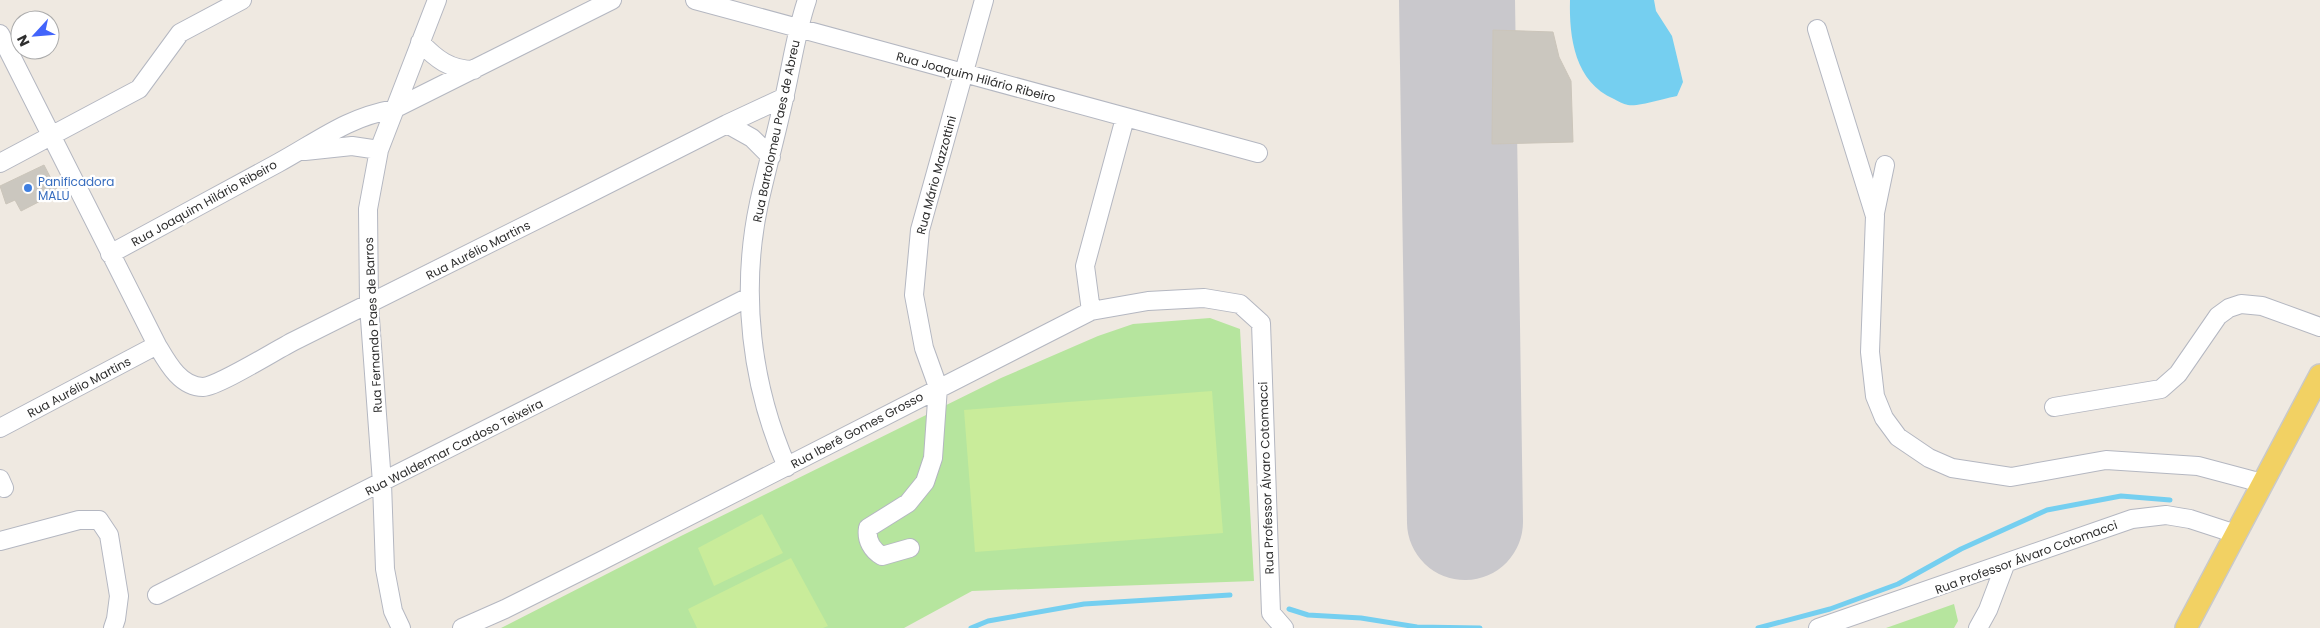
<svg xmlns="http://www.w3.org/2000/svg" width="2320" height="628" font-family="Poppins,sans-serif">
	<rect width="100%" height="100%" fill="#efe9e1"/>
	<!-- green -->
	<path fill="#b6e59e" d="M1210 318 1240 329 1254 581 972 591 904 628H501L681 536 1001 378 1098 336 1133 324Z
		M1954 604 1958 621 1954 628H1886Z"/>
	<!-- pitch -->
	<path fill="#c9ec9a" d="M1212 391 1223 533 975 552 964 410Z
		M762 514 783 553 714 586 698 548Z
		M791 558 828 626 823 628H697L688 609Z"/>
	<!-- water -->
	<path fill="#75cff0" d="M1570 0H1654L1656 11 1672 36 1683 82 1677 96C1665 98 1639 107 1628 105 1623 104 1618 101 1614 99 1575 82 1569 38 1570 0Z"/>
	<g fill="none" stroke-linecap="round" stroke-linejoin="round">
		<!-- stream -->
		<path stroke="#75cff0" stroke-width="5" d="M1289 609 1308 615 1361 618 1417 627 1480 628
			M971 628 988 621 1084 604 1230 595
			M1758 628 1830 609 1898 584 1961 549 2047 510 2121 496 2170 500"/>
		<!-- runway -->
		<path stroke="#c9c8cc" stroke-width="116" d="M1457 0 1465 522"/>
	</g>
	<!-- building -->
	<path fill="#cbc7bf" stroke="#cbc5ba" d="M1493 30 1553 32 1559 57 1571 81 1573 142 1492 144Z
		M44 165 58 192 21 211 15 200 6 204 0 186Z"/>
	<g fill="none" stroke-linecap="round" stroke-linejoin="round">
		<!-- minor casing -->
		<g stroke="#b4b7c1" stroke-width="20">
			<path id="minor" d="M695 0 1258 153
				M1817 29 1875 216 1870 352 1875 396 1884 418 1898 437 1929 458 1952 468 2011 477 2106 460 2198 466 2262 483
				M0 34 157 345C167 362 180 387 203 387 219 386 276 350 294 341 439 269 583 197 727 124L785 97
				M420 42C436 59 450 70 474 70
				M727 124 752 138 771 157
				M305 151 352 146 379 150
				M0 163 139 89 180 33 242 0
				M1875 213 1885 165
				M110 254C166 224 222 193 278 163 320 140 346 118 394 109L612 0
				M1091 311 1085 266 1125 118
				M2054 407 2161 389 2178 374 2218 316 2229 308 2241 304 2262 306 2320 327
				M0 428 157 345
				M787 467C751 385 740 292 759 203 766 171 775 139 782 107 791 71 795 35 807 0
				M0 479 4 488
				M0 541 79 520H99L109 535 119 596 116 619 113 628
				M910 548 882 556C872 550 866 540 868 528L908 503 925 482 933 458 938 387 924 348 914 295 920 230 984 0
				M157 595 749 297
				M401 628 393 611 385 569 382 483 369 305 368 209 379 150 437 0
				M462 628 505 609 601 561 1091 311 1148 301 1204 298 1240 304 1261 323 1271 613 1284 628
				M1818 628 2132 519 2166 515 2190 519 2236 534
				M1978 628 1988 610 2005 565"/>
		</g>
		<!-- major casing -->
		<g stroke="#c9c9c9" stroke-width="24">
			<path id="major" d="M2186 628 2320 375"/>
		</g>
		<!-- minor -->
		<use href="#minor" stroke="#fff" stroke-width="18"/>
		<!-- major -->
		<use href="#major" stroke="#f2d163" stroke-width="21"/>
	</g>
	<!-- markers -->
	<circle fill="#3f7fe0" stroke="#fff" stroke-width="2" cx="28" cy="188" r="5"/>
	<g text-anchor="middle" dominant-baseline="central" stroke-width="4.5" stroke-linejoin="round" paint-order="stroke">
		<!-- street labels -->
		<g font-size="12" fill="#2e2e2e" stroke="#fff">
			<text transform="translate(976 77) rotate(15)">Rua Joaquim Hilário Ribeiro</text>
			<text transform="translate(776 131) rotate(-78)">Rua Bartolomeu Paes de Abreu</text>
			<text transform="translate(936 175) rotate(-75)">Rua Mário Mazzottini</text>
			<text transform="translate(204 203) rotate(-29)">Rua Joaquim Hilário Ribeiro</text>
			<text transform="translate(478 250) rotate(-27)">Rua Aurélio Martins</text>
			<text transform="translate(373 325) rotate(-93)">Rua Fernando Paes de Barros</text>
			<text transform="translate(79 387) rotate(-28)">Rua Aurélio Martins</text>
			<text transform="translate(857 430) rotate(-28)">Rua Iberê Gomes Grosso</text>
			<text transform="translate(454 447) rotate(-27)">Rua Waldermar Cardoso Teixeira</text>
			<text transform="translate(1266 478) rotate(-92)">Rua Professor Álvaro Cotomacci</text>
			<text transform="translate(2026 557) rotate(-20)">Rua Professor Álvaro Cotomacci</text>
		</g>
		<!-- shop labels -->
		<g font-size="12" fill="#366cbe" stroke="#fff" text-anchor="start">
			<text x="38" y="181">Panificadora<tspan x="38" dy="14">MALU</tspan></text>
		</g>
	</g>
	<!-- north arrow -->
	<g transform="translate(35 35) rotate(244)"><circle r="24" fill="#ffffff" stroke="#ababab"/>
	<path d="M0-4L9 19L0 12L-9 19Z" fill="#4264fb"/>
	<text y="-8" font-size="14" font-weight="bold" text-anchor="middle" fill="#2e2e2e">N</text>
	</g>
</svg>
